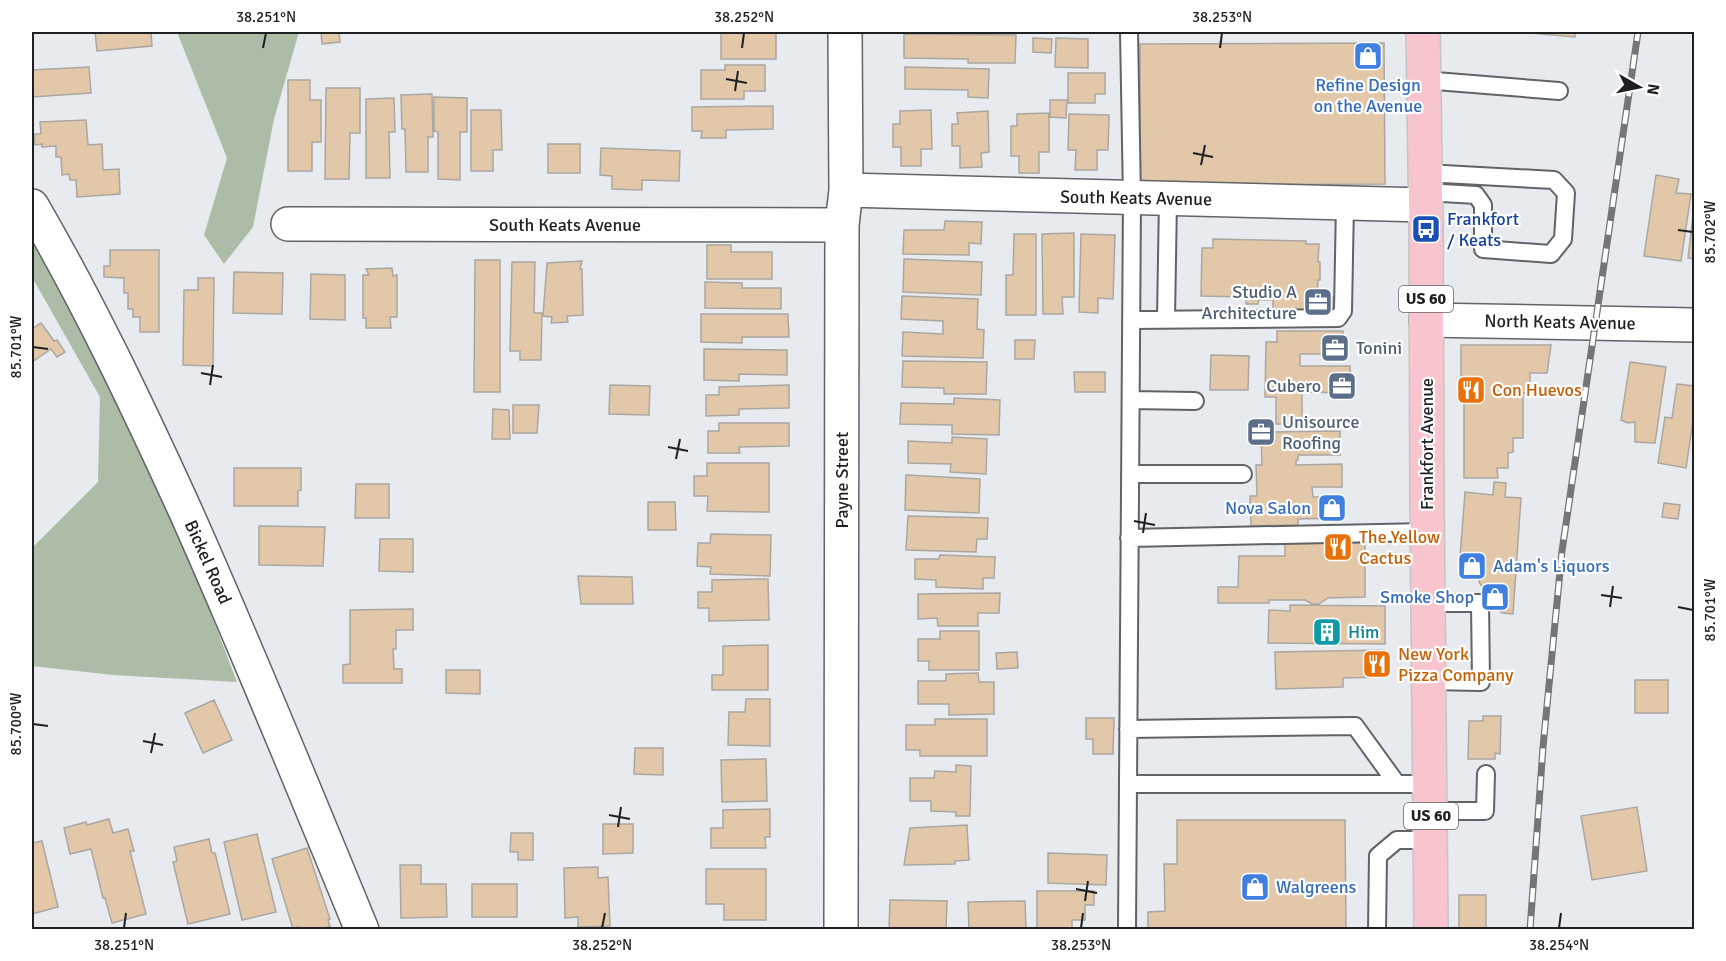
<svg xmlns="http://www.w3.org/2000/svg" width="1726" height="961" font-family="Signika,sans-serif">
	<rect width="100%" height="100%" fill="#e7eaee"/>
	<!-- green -->
	<path fill="#acbca6" d="M177 32H299L274 119 253 227 224 264 204 235 227 158Z
		M32 225 137 421 237 682 113 675 32 666V548L98 482 100 397 32 277Z"/>
	<!-- building -->
	<path fill="#e2c8a8" stroke="#aaa7a3" stroke-width="1.5" d="M95 32H151L152 46 97 51Z
		M321 32H339L340 42 322 44Z
		M721 32H776V59H721Z
		M1518 32H1575V37Z
		M904 34 1016 35 1015 63H968V59L904 58Z
		M1033 38 1052 39 1051 53 1033 52Z
		M1056 38 1088 39V68L1055 67Z
		M1384 43 1385 184 1140 185V44Z
		M725 65H765V91H744V99H701V70H725Z
		M89 67 91 93 32 97V70Z
		M905 67 989 69 988 98 968 97V90L905 89Z
		M1068 73H1105V94H1095V103H1068Z
		M288 80H310V100H321V142H312V171H288Z
		M326 88H360V133H350L349 179H325Z
		M432 94 433 137H428V172H406L405 129H402L401 95Z
		M434 97 467 98V132H460V180L438 179V132L434 131Z
		M394 98 395 132H389L390 178H366V99Z
		M1050 100H1067L1066 118 1050 117Z
		M773 106V129L726 130V138H701L702 131H692V107Z
		M471 110H501L502 150H493V171H471Z
		M931 110 932 149H921V166H901V147H893V124H900V111Z
		M988 111 989 152 981 153 982 167 960 168V146H952V124H958L957 113Z
		M1049 113V152H1039V173H1019V156H1011V126H1017V114Z
		M1069 114 1109 115 1108 150H1097V170H1075L1076 150H1068Z
		M86 120 88 145 102 144 103 170 119 169 120 194 77 197 76 180H70L69 174 62 175 61 157H56V146L42 147V144L35 145 34 134H41L40 122Z
		M548 144H580V173H548Z
		M601 148 680 151 679 181 642 180V190L612 189V176L600 175Z
		M1656 175 1679 179 1676 193 1691 194 1681 261 1644 256Z
		M1694 207V259L1688 258Z
		M945 221 982 222 981 244 969 243V255L903 254 904 230H944Z
		M1074 233V297H1062L1063 314H1043L1042 234Z
		M1014 234H1036V315H1006V275H1013Z
		M1081 234 1115 235 1113 299 1098 298V313L1079 312Z
		M1213 239 1306 241V244H1319L1318 262H1320V280H1318L1317 297H1333V313L1291 312V310H1273V300H1258V304H1246V297L1201 296 1202 248H1213Z
		M707 245H731V252H772V279H707Z
		M110 250H159V332H140V317H133V309H128V293H124V278L104 277V266H110Z
		M904 259 982 262 981 295 903 292Z
		M475 260H500V392H474Z
		M582 261 580 269H582L583 315 567 316 568 322 551 323 552 317 543 316 547 263Z
		M512 262H535L534 313H542L541 360H520V351H510Z
		M392 268 393 276 397 275V317H390L391 328H366V318H363V275H369L366 269Z
		M234 272 283 273 282 314 233 313Z
		M311 274 345 275V320L310 319Z
		M198 278H214L213 366 183 365 184 290H198Z
		M705 282 742 283V288H781V309L705 308Z
		M902 296 978 299 977 329 984 330 983 358 902 356 903 332 943 334V321L901 319Z
		M701 314H788L789 337H742V343L701 342Z
		M41 323 54 341 57 340 65 352 57 357 51 349 32 362V329Z
		M1277 331H1343L1342 354H1300V366H1350V393L1302 392V424H1276V397H1265L1266 342H1277Z
		M1015 340H1035L1034 359H1015Z
		M1461 345H1551L1547 373H1530V393H1523V438H1513V452L1508 453V468H1497L1498 478H1464V394H1461Z
		M704 349 787 350V375L739 374V381L704 380Z
		M1211 355 1249 356 1248 390H1210Z
		M903 361 987 362 986 394H944V388L902 387Z
		M1630 362 1666 367 1655 443 1635 442V422L1628 423 1621 420Z
		M1074 372H1105V392H1075Z
		M1677 384 1694 386V414L1686 468 1658 463 1665 417 1672 418Z
		M610 385 650 386 649 415 609 414Z
		M789 385V408L739 409V415L706 416V395H719V387Z
		M954 398 1000 400 999 435 952 434V425L900 424 901 403 954 404Z
		M513 405H539L537 433H513Z
		M493 409 509 410 510 439H492Z
		M719 423H789V446L739 447 740 453H708V431H719Z
		M1340 431V455H1298V460H1296V465L1342 464V487H1312L1313 497H1340L1341 518 1298 519V525L1251 526 1250 496H1257L1256 465H1262L1261 432Z
		M952 437 987 439 986 474 950 472 951 464 908 463V441L952 443Z
		M707 463H769V512L707 511 708 496H694V476H707Z
		M234 468H301V490L298 491V506H234Z
		M906 475 980 479 979 513 905 510Z
		M1494 482 1506 483 1505 497 1521 498 1513 614 1502 613 1479 582 1481 572 1459 570 1465 492 1493 495Z
		M356 484H389V518H355Z
		M648 502H675L676 530H648Z
		M1664 503 1680 505 1678 519 1662 517Z
		M908 516 988 518 987 539H977L976 552 906 550Z
		M259 526 325 527 323 566 259 565Z
		M711 534 771 535 770 576 710 574 711 567 697 566 698 543H710Z
		M380 539H413V572L379 571Z
		M1285 540 1348 541V543H1365V597L1328 598 1319 604H1312L1305 600H1269V603H1218V587H1238L1239 556H1285Z
		M940 555 995 557 994 578H983V589L936 587V580L915 579V559H939Z
		M578 576 632 577 633 604H581Z
		M768 579 769 620 709 621V608H698V592H712V580Z
		M1000 593 999 613H978V626H938L937 618 918 619V594Z
		M1290 605 1385 606V644L1268 643 1269 610 1290 611Z
		M413 609V630H396V649H393L394 669H402V683H343V665L350 664V610Z
		M940 631H979V670H929V661H918V639H940Z
		M768 645V690H712V675H723V646Z
		M1384 650 1385 677 1343 678V687L1276 689 1275 652Z
		M1017 652 1018 668 997 669 996 653Z
		M446 670H480V694L446 693Z
		M978 673 979 682H994V714L949 715V704H918V681H946V674Z
		M1635 680H1668V713H1635Z
		M746 699H770V746L728 745 729 712H745Z
		M214 700 232 740 203 753 185 713Z
		M1483 716H1501L1500 754 1495 753V759H1468L1469 721H1483Z
		M1086 718H1114L1113 754H1093V739H1086Z
		M935 719H987V756H920V750H906V725H935Z
		M635 748H663V775L634 774Z
		M766 759 767 801 722 802 721 760Z
		M956 765 971 766 970 816H956V812L931 811V801H910V778H934L935 771 956 772Z
		M1637 807 1647 871 1592 880 1581 816Z
		M770 809V837H765L766 848H711V828H723V810Z
		M109 819 113 833 128 829 134 851H130L146 914 112 923 105 898H103L91 849 70 854 64 828 86 822 87 825Z
		M1177 820H1345L1346 930H1148V912L1165 911 1164 864H1177Z
		M603 824H633V853L603 854Z
		M967 825 969 860 955 861V864L904 865 910 828Z
		M511 833H533V860H518V852H510Z
		M257 834 276 912 242 920 224 842Z
		M209 839 212 853H215L230 914 188 924 173 862 177 861 174 847Z
		M42 841 58 907 32 914V843Z
		M307 848 330 919 328 920 330 926 318 930H299L298 927 293 929 272 859Z
		M1048 853 1107 855 1106 885 1048 883Z
		M400 865H421V884H446L447 917 401 918Z
		M598 867V878L608 877 610 926 578 927V917L565 918 564 868Z
		M706 869H766V920H724V904H706Z
		M472 884H517V917H472Z
		M1037 891H1094V905H1085V920H1072V929H1037Z
		M1459 895H1486V930H1459Z
		M890 900 947 901 946 930H889Z
		M1025 901 1026 930H969L968 902Z"/>
	<g fill="none" stroke-linecap="round" stroke-linejoin="round">
		<!-- service casing -->
		<g stroke="#616467" stroke-width="20">
			<path id="service" d="M1423 80 1559 91
				M1425 192 1476 195 1483 205V249L1551 254 1563 239 1566 193 1554 180 1425 173
				M1166 319 1168 199
				M1131 320 1338 318 1343 311 1345 203
				M1131 400 1195 401
				M1130 474H1243
				M1129 538 1427 532
				M1428 603H1480L1481 682 1428 681
				M1128 729 1355 726 1397 784
				M1128 784H1430
				M1431 811H1485L1486 774
				M1127 930 1132 198 1129 32
				M1377 930 1378 856 1397 840H1431"/>
		</g>
		<!-- minor casing -->
		<g stroke="#616467" stroke-width="36">
			<path id="minor" d="M846 190 1425 205
				M32 206C89 304 138 407 185 510 247 649 304 789 362 930
				M288 224 842 225
				M1426 320 1694 325
				M841 930 842 225 846 190 845 32"/>
		</g>
		<!-- primary casing -->
		<g stroke="#c5c5c5" stroke-width="36">
			<path id="primary" d="M1423 32 1426 229 1427 501 1431 930"/>
		</g>
		<!-- service -->
		<use href="#service" stroke="#fff" stroke-width="16"/>
		<!-- minor -->
		<use href="#minor" stroke="#fff" stroke-width="33"/>
		<!-- primary -->
		<use href="#primary" stroke="#f8c5cf" stroke-width="33"/>
		<!-- rail casing -->
		<g stroke="#747578" stroke-width="7">
			<path id="rail" d="M1530 930 1543 747 1562 551 1638 32"/>
		</g>
		<!-- rail -->
		<use href="#rail" stroke="#fff" stroke-width="4.5" stroke-dasharray="14" stroke-linecap="butt"/>
	</g>
	<!-- ticks -->
	<path fill="none" stroke="#1f2021" stroke-width="2" d="M263 48 266 33M742 48 744 33M1220 48 1222 33M726 79 747 83M735 91 738 71M1193 153 1213 157M1201 165 1205 145M1678 230 1693 232M33 347 48 349M201 373 222 377M210 385 213 365M668 447 688 451M676 459 680 439M1134 521 1155 525M1143 533 1146 513M1601 595 1622 598M1610 607 1613 586M1678 607 1693 610M33 724 48 726M143 741 163 745M151 753 155 733M609 815 630 819M618 827 621 807M1076 889 1097 893M1085 901 1088 881M124 928 126 913M602 928 605 913M1081 928 1083 913M1559 928 1561 913"/>
	<!-- icons -->
	<defs>
		<g id="shop-square" transform="scale(1.5)"><rect x="-9" y="-9" width="18" height="18" rx="4" fill="#3f7fe0" stroke="#fff"/><path d="M-5-2.5h2.3a2.7 3.5 0 0 1 5.4 0H5L5.5 6h-11ZM-1.5-2.5h3a1.5 2.3 0 0 0-3 0Z" fill="#fff"/></g>
		<g id="bus-square" transform="scale(1.5)"><rect x="-9" y="-9" width="18" height="18" rx="4" fill="#1a4fb4" stroke="#fff"/><path d="M-5-6H5V4H4V6H2V4H-2V6H-4V4H-5ZM-3.5-4V0h7V-4ZM-3.5 1.2v1.5H-2V1.2ZM2 1.2v1.5H3.5V1.2Z" fill="#fff"/></g>
		<g id="office-square" transform="scale(1.5)"><rect x="-9" y="-9" width="18" height="18" rx="4" fill="#5c6f8a" stroke="#fff"/><path d="M-6-3h4V-5.5h4V-3h4V5H-6ZM-1-4.5V-3h2v-1.5ZM-6 0V1H6V0Z" fill="#fff"/></g>
		<g id="restaurant-square" transform="scale(1.5)"><rect x="-9" y="-9" width="18" height="18" rx="4" fill="#e8710a" stroke="#fff"/><path d="M-5-6h1v4h1v-4h1v4h1v-4h1v5L-1.5 .5V6h-2V.5L-5-1ZM5-6V6H3V1.5H1.5Q1.5-4 5-6Z" fill="#fff"/></g>
		<g id="building-square" transform="scale(1.5)"><rect x="-9" y="-9" width="18" height="18" rx="4" fill="#0f9aa8" stroke="#fff"/><path d="M-4-6H4V6H1V3H-1V6H-4ZM-2.5-4.3h1.7v1.8h-1.7ZM.8-4.3h1.7v1.8H.8ZM-2.5-1h1.7V.8h-1.7ZM.8-1h1.7V.8H.8Z" fill="#fff"/></g>
	</defs>
	<g fill-rule="evenodd">
		<use href="#shop-square" x="1368" y="56"/>
		<use href="#bus-square" x="1426" y="229"/>
		<use href="#office-square" x="1318" y="302"/>
		<use href="#office-square" x="1335" y="348"/>
		<use href="#office-square" x="1342" y="386"/>
		<use href="#restaurant-square" x="1471" y="390"/>
		<use href="#office-square" x="1261" y="432"/>
		<use href="#shop-square" x="1332" y="508"/>
		<use href="#restaurant-square" x="1338" y="547"/>
		<use href="#shop-square" x="1472" y="566"/>
		<use href="#shop-square" x="1495" y="597"/>
		<use href="#building-square" x="1327" y="632"/>
		<use href="#restaurant-square" x="1377" y="664"/>
		<use href="#shop-square" x="1255" y="887"/>
	</g>
	<g text-anchor="middle" dominant-baseline="central" stroke-width="4.5" stroke-linejoin="round" paint-order="stroke">
		<!-- shield labels -->
		<g fill="#fff" stroke="#626364" stroke-width="1.5">
			<rect x="1399" y="286" width="54" height="26" rx="4.5"/>
			<rect x="1404" y="803" width="54" height="26" rx="4.5"/>
		</g>
		<g font-size="16" font-weight="bold" fill="#1f2021">
			<text x="1426" y="299">US 60</text>
			<text x="1431" y="816">US 60</text>
		</g>
		<!-- shop labels -->
		<g font-size="18" fill="#366cbe" stroke="#fff" text-anchor="end">
			<text x="1368" y="85" text-anchor="middle">Refine Design<tspan x="1368" dy="21">on the Avenue</tspan></text>
			<text x="1311" y="508">Nova Salon</text>
			<text x="1493" y="566" text-anchor="start">Adam's Liquors</text>
			<text x="1474" y="597">Smoke Shop</text>
			<text x="1276" y="887" text-anchor="start">Walgreens</text>
		</g>
		<!-- street labels -->
		<g font-size="18" fill="#1f2021" stroke="#fff">
			<text transform="translate(1136 198) rotate(1)">South Keats Avenue</text>
			<text x="565" y="225">South Keats Avenue</text>
			<text transform="translate(1560 322) rotate(1)">North Keats Avenue</text>
			<text transform="translate(1427 444) rotate(-90)">Frankfort Avenue</text>
			<text transform="translate(842 480) rotate(-90)">Payne Street</text>
			<text transform="translate(208 562) rotate(66)">Bickel Road</text>
		</g>
		<!-- transit labels -->
		<g font-size="18" fill="#164399" stroke="#fff" text-anchor="start">
			<text x="1447" y="219">Frankfort<tspan x="1447" dy="21">/ Keats</tspan></text>
		</g>
		<!-- service labels -->
		<g font-size="18" fill="#4e5e75" stroke="#fff" text-anchor="end">
			<text x="1297" y="292">Studio A<tspan x="1297" dy="21">Architecture</tspan></text>
			<text x="1356" y="348" text-anchor="start">Tonini</text>
			<text x="1321" y="386">Cubero</text>
			<text x="1282" y="422" text-anchor="start">Unisource<tspan x="1282" dy="21">Roofing</tspan></text>
		</g>
		<!-- food labels -->
		<g font-size="18" fill="#c56008" stroke="#fff" text-anchor="start">
			<text x="1492" y="390">Con Huevos</text>
			<text x="1359" y="537">The Yellow<tspan x="1359" dy="21">Cactus</tspan></text>
			<text x="1398" y="654">New York<tspan x="1398" dy="21">Pizza Company</tspan></text>
		</g>
		<!-- culture labels -->
		<g font-size="18" fill="#0d838f" stroke="#fff" text-anchor="start">
			<text x="1348" y="632">Him</text>
		</g>
	</g>
	<!-- border -->
	<rect width="1726" height="961" fill="none" stroke="#ffffff" stroke-width="66"/>
	<!-- north arrow -->
	<g transform="translate(1639 87) rotate(99)" stroke="#ffffff" stroke-width="4.5" paint-order="stroke">
	<path d="M0-4.5L10 22L0 15L-10 22Z" fill="#1f2021"/>
	<text y="-9" font-size="16" font-weight="bold" text-anchor="middle" fill="#1f2021">N</text>
	</g>
	<rect x="33" y="33" width="1660" height="895" fill="none" stroke="#1f2021" stroke-width="2"/>
	<g font-size="15" text-anchor="middle" fill="#1f2021">
		<text x="266" y="22">38.251°N</text>
		<text x="744" y="22">38.252°N</text>
		<text x="1222" y="22">38.253°N</text>
		<text transform="translate(1710 232) rotate(-90)" y="5">85.702°W</text>
		<text transform="translate(16 347) rotate(-90)" y="5">85.701°W</text>
		<text transform="translate(1710 610) rotate(-90)" y="5">85.701°W</text>
		<text transform="translate(16 724) rotate(-90)" y="5">85.700°W</text>
		<text x="124" y="950">38.251°N</text>
		<text x="602" y="950">38.252°N</text>
		<text x="1081" y="950">38.253°N</text>
		<text x="1559" y="950">38.254°N</text>
	</g>
</svg>
